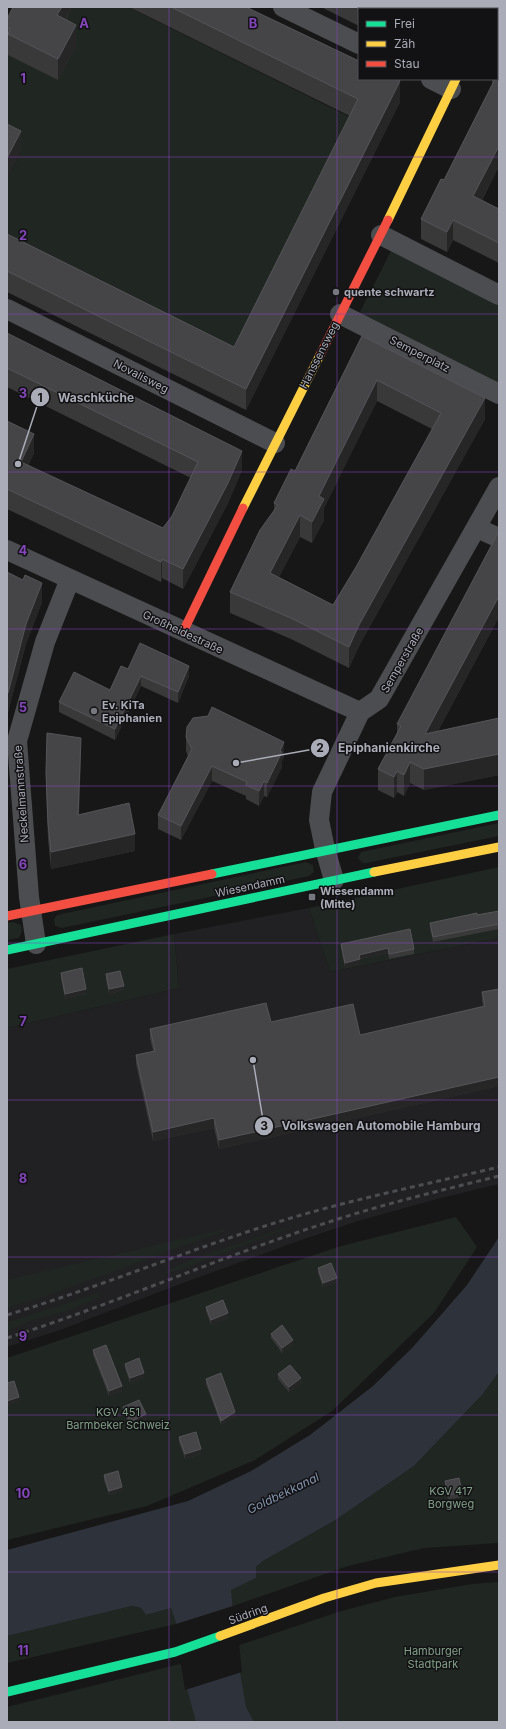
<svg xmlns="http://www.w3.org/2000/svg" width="506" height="1729" font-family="Inter,sans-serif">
	<rect width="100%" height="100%" fill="#171717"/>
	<!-- built -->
	<path fill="#212123" d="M309 908 330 972 499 938V1184L437 1199 358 1221 304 1239 183 1283 60 1330 7 1347V1028L179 988 174 934Z"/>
	<!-- green -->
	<path fill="#202621" d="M72 7H128L358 121 234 368 7 255V179L21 152 7 145V48L10 50 57 36Z
		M391 251 499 306V385L359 314Z
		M499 823V836L366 863H363L358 858 361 852Z
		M306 862 313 865 314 872 309 876 62 928 55 926 54 919 57 915Z
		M499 867V938L330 972 309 908Z
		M13 922 21 925 22 931 19 938 7 940V923Z
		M174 934 179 988 7 1028V969Z
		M456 1217 477 1247 434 1313 332 1411 255 1460 147 1506 7 1540V1358L341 1246Z
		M299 1223V1224L180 1270 163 1274 162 1273 190 1260Z
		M224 1229 225 1231 46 1296 7 1308V1280Z
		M99 1293 100 1297 70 1310 33 1320 7 1331V1322Z
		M499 1372V1543L424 1548 348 1566 233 1606 230 1590 256 1578V1567L263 1561 334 1521 414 1466 482 1395Z
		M499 1582V1722H7V1707L192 1661 338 1612 395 1597 472 1584Z
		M132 1606 141 1608 146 1615 171 1608 176 1624 7 1663V1636Z"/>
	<!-- water -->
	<path fill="#2e323a" d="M499 1237V1372L482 1395 414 1466 334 1521 263 1561 256 1567V1578L231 1590 240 1672 246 1707 254 1722H196L187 1689 176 1624 171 1608 146 1615 141 1608 132 1606 7 1636V1550L188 1501 251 1471 310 1435 373 1386 413 1347 467 1285Z"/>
	<!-- pier -->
	<path fill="#171717" d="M233 1606 236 1614 242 1672 185 1690 176 1634V1624Z"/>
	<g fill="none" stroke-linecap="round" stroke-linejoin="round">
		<!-- street -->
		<path stroke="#4c4d50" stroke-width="20" d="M283 7 359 44
			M492 9 493 7
			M431 79 451 89
			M381 235 499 295
			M7 309 275 443
			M340 314 499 394
			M477 528 499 538
			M7 550 360 712
			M334 880 325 849 319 820 322 792 360 712 379 699 499 487
			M36 944 29 897 17 741 45 642 70 579"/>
		<!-- fast -->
		<path stroke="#16e098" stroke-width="9" d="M212 874 499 815
			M7 950 374 872
			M7 1692 175 1652 220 1636"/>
		<!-- slow -->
		<path stroke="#ffcf43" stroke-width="9" d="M388 220 456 79
			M243 508 320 355
			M374 872 499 847
			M220 1636 324 1598 376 1583 499 1565"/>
		<!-- jam -->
		<path stroke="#f24e42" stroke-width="9" d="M320 355 388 220
			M183 632 243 508
			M7 916 212 874"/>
		<!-- rail -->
		<path stroke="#4c4d50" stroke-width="3" stroke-dasharray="5 4" stroke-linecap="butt" d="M7 1315C93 1289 176 1255 262 1227 339 1202 419 1186 499 1167
			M7 1338C117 1303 222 1256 332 1221 387 1203 443 1190 499 1176"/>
	</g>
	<!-- wall -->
	<path fill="#39393a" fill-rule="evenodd" d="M35 7H72L66 20 76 46 58 80 8 55V49L7 48V19Z
		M129 7H246L400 102 246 410 7 292V234L234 347 350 116Z
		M321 7H472L471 9H359V26Z
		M499 56V166L482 200 499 209V263L453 240 447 252 421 239V219L444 180 492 85V79H497V60Z
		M7 333 242 470 228 503 183 589 162 578 161 582 7 509V421L34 453 28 466 163 528 172 516 191 478 7 387Z
		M362 336 485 419 359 646 349 668 291 639 230 613V592L274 510V503L295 471ZM377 401 432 429 356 567 333 605 279 577 300 537 312 543 324 520V508Z
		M7 572 42 602 26 644 8 712H7Z
		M499 617 438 731 499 718V775L424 790 410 783 404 796 397 792 394 798 378 790V769L397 734V724Z
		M128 669 189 676 178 703 141 686 115 740 59 712V702L110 690Z
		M186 737 284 757 282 761V767L267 797 264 796 259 806 246 799V796L212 781 181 840 158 829V815L188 756 186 751Z
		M81 755 79 815 135 851 51 869 48 839 46 789V773Z
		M499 911V929L433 942 430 928V923Z
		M341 944 414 949V954L389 959 388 953 360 959V964L345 968 341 948Z
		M61 973 86 994 65 999 61 978Z
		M106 974 124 990 109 994 106 979Z
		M499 989V1086L219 1149 214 1128 153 1141 136 1064V1055L153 1051 150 1039V1029L271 1022 360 1035 483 1007 482 1001V992Z
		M318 1268 337 1282 323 1287 318 1273Z
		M206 1307 228 1318 211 1325 206 1311Z
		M271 1334 293 1344 282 1353 271 1338Z
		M93 1350 122 1391 109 1396 93 1355Z
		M125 1364 144 1378 130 1383 125 1368Z
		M278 1374 301 1383 289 1392 278 1379Z
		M206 1379 235 1416 221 1425 206 1384Z
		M123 1407 146 1419 130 1426 123 1412Z
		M179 1437 201 1454 185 1459 179 1442Z
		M104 1475 122 1491 109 1495 104 1480Z
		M445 1481 462 1492V1497L448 1500 445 1486Z"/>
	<!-- shaded-wall -->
	<path fill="#262627" d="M62 7H72L57 36V15Z
		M463 7H472L471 9H462Z
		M76 25V46L58 80V59Z
		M400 81V102L246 410V389Z
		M21 131V152L7 179V158Z
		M499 146V166L473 216V196Z
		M453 220V240L447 252V232Z
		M377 380V401L324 508V520L312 543V522L319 496Z
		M485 398V419L359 646 349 668V647L359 625Z
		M34 434V453L21 482V462Z
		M242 451V470L228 503 183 589V569Z
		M300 515V537L270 594V573Z
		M162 559V578L161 582V562Z
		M42 583V602L26 644 8 712V693L26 624Z
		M499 596V617L425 755V734Z
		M189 666V676L178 703V692Z
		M141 676V686L115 740V729Z
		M81 738V755L78 831V815Z
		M284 742V757L282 761V767L267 797V783L280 751Z
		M499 754V775L424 790V769Z
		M410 762V783L404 796V775Z
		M212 766V781L181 840V826Z
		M397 771V792L394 798V777Z
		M264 781V796L259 806V791Z
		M135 834V851L51 869V852Z
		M8 857V877H7V858Z
		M388 948V953L359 959V955Z
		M360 959V964L345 968V963Z
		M124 986V990L109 994V989Z
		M86 989V994L65 999V994Z
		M499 1077V1086L219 1149V1140Z
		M214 1118V1128L153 1141V1132Z
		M337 1278V1282L323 1287V1283Z
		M228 1313V1318L211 1325V1320Z
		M293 1340V1344L282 1353V1348Z
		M144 1373V1378L130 1383V1378Z
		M301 1378V1383L289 1392V1387Z
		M122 1386V1391L109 1396V1391Z
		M19 1397V1402L7 1406V1401Z
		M235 1412V1416L221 1425V1421Z
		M146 1414V1419L130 1426V1422Z
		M201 1449V1454L185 1459V1454Z
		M122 1487V1491L109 1495V1491Z"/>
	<!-- building -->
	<path fill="#454548" stroke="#555559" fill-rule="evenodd" d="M13 7H33L34 8 35 7H62L57 15 76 25 58 59 8 34 10 29 7 27V19Z
		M171 7H246L359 61V79H396L400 81 246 389 7 271V234L234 347 358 99Z
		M356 7H463L462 9H360Z
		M499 56V146L473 196 499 209V243L453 220 447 232 421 219 441 179 444 180 495 79H497V76L498 73H497V60Z
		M7 124 21 131 7 158Z
		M7 333 242 451 228 483 183 569 162 559 161 562 7 489V421L34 434 21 462 163 528 172 516 198 462 7 368Z
		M362 336 485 398 359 625 349 647 291 618 230 592 260 530 278 505 274 503 291 469 295 471ZM377 380 441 413 356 567 333 605 270 573 300 515 312 522 324 499 319 496Z
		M499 531V596L425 734 499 718V754L424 769 410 762 404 775 397 771 394 777 378 769 401 726 397 724Z
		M7 572 23 580 25 575 42 583 26 624 8 693H7Z
		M140 643 189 666 178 692 141 676 115 729 59 702 74 672 110 690 121 666 128 669Z
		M212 707 284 742 280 751 282 752 267 783 264 781 259 791 246 785 247 782 212 766 181 826 158 815 192 749 186 737 187 727 193 718 208 716Z
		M47 733 81 738 78 815 129 803 135 834 51 852 48 823 46 773Z
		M499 911V924L433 937 430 923 477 913V915Z
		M410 929 414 949 389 954 388 948 359 955 360 959 345 963 341 944Z
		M82 968 86 989 65 994 61 973Z
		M120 971 124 986 109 989 106 974Z
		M499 989V1077L219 1140 214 1118 153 1132 136 1055 155 1051 150 1029 266 1003 271 1022 353 1004 360 1035 485 1006 482 992Z
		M331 1263 337 1278 323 1283 318 1268Z
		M223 1300 228 1313 211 1320 206 1307Z
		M282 1325 293 1340 282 1348 271 1334Z
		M106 1345 122 1386 109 1391 93 1350Z
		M139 1358 144 1373 130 1378 125 1364Z
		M290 1365 301 1378 289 1387 278 1374Z
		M221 1373 235 1412 221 1421 206 1379Z
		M14 1381 19 1397 7 1401V1383Z
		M139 1400 146 1414 130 1422 123 1407Z
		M196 1432 201 1449 185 1454 179 1437Z
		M118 1471 122 1487 109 1491 104 1475Z
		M459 1478 462 1492 448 1495 445 1481Z"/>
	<!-- grid -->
	<path fill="none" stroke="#8446bd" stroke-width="1" stroke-opacity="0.55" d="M169 7V1722M337 7V1722M7 157H499M7 314H499M7 472H499M7 629H499M7 786H499M7 943H499M7 1100H499M7 1257H499M7 1415H499M7 1572H499"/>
	<!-- markers -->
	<g fill="#77787f" stroke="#121113" stroke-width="1.5">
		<circle cx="336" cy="292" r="4"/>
		<circle cx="94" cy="711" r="4"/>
		<rect x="308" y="893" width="8" height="8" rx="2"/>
	</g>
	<g text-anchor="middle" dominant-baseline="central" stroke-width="3" stroke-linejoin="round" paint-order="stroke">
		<!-- poi labels -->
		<g font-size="11" font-weight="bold" fill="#aaacb7" stroke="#121113" text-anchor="start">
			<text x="344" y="292">quente schwartz</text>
			<text x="102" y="705">Ev. KiTa<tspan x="102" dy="13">Epiphanien</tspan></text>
			<text x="320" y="891">Wiesendamm<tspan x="320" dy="13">(Mitte)</tspan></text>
		</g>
		<!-- street labels -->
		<g font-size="11" fill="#aaacb7" stroke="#121113">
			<text transform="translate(420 354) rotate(27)">Semperplatz</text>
			<text transform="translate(319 355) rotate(-63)">Hanssensweg</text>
			<text transform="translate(141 376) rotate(27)">Novalisweg</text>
			<text transform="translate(183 632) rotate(25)">Großheidestraße</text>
			<text transform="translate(402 660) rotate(-60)">Semperstraße</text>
			<text transform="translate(21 794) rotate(-94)">Neckelmannstraße</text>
			<text transform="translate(250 886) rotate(-12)">Wiesendamm</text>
			<text transform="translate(248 1614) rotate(-20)">Südring</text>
		</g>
		<!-- park labels -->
		<g font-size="11" fill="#82a089" stroke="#121113">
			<text x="118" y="1412">KGV 451<tspan x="118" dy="13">Barmbeker Schweiz</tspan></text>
			<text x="451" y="1491">KGV 417<tspan x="451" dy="13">Borgweg</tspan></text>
			<text x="433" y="1651">Hamburger<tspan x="433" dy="13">Stadtpark</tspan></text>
		</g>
		<!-- water labels -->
		<g font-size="12" font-style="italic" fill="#8494af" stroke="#121113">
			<text transform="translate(283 1493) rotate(-26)">Goldbekkanal</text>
		</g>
	</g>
	<g font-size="13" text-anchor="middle" font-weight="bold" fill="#8446bd" stroke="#121113" stroke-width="3" stroke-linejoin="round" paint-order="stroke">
		<text x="84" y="28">A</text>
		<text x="253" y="28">B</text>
		<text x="23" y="83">1</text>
		<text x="23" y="240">2</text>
		<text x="23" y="398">3</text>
		<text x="23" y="555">4</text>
		<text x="23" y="712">5</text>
		<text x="23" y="869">6</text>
		<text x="23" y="1026">7</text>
		<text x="23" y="1183">8</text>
		<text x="23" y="1341">9</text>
		<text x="23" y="1498">10</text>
		<text x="23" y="1655">11</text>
	</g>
	<!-- callouts -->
	<path fill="none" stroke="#aaacb7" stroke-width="1.5" d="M18 464L40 397M236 763L320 748M253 1060L264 1126"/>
	<g fill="#aaacb7" stroke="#121113" stroke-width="1.5">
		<circle cx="18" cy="464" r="4"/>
		<circle cx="236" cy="763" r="4"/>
		<circle cx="253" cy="1060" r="4"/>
		<circle cx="40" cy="397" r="10"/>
		<circle cx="320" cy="748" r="10"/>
		<circle cx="264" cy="1126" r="10"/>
	</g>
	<g font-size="12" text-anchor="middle" font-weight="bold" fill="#111">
		<text x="40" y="402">1</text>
		<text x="320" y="752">2</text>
		<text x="264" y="1130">3</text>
	</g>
	<g font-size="12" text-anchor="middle" font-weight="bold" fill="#aaacb7" stroke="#121113" stroke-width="3" stroke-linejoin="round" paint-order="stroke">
		<text x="96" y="402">Waschküche</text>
		<text x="389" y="752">Epiphanienkirche</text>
		<text x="381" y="1130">Volkswagen Automobile Hamburg</text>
	</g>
	<!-- border -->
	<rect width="506" height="1729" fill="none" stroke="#aaacb7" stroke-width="16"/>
	<!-- legend -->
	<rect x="358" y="8" width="140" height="72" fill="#121113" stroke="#4f4f55"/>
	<rect x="366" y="21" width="20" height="6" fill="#16e098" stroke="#4f4f55"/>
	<text x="394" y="28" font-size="12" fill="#aaacb7">Frei</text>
	<rect x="366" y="41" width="20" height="6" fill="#ffcf43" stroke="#4f4f55"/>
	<text x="394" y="48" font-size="12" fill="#aaacb7">Zäh</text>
	<rect x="366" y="61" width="20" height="6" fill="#f24e42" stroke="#4f4f55"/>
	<text x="394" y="68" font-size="12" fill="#aaacb7">Stau</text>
</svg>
